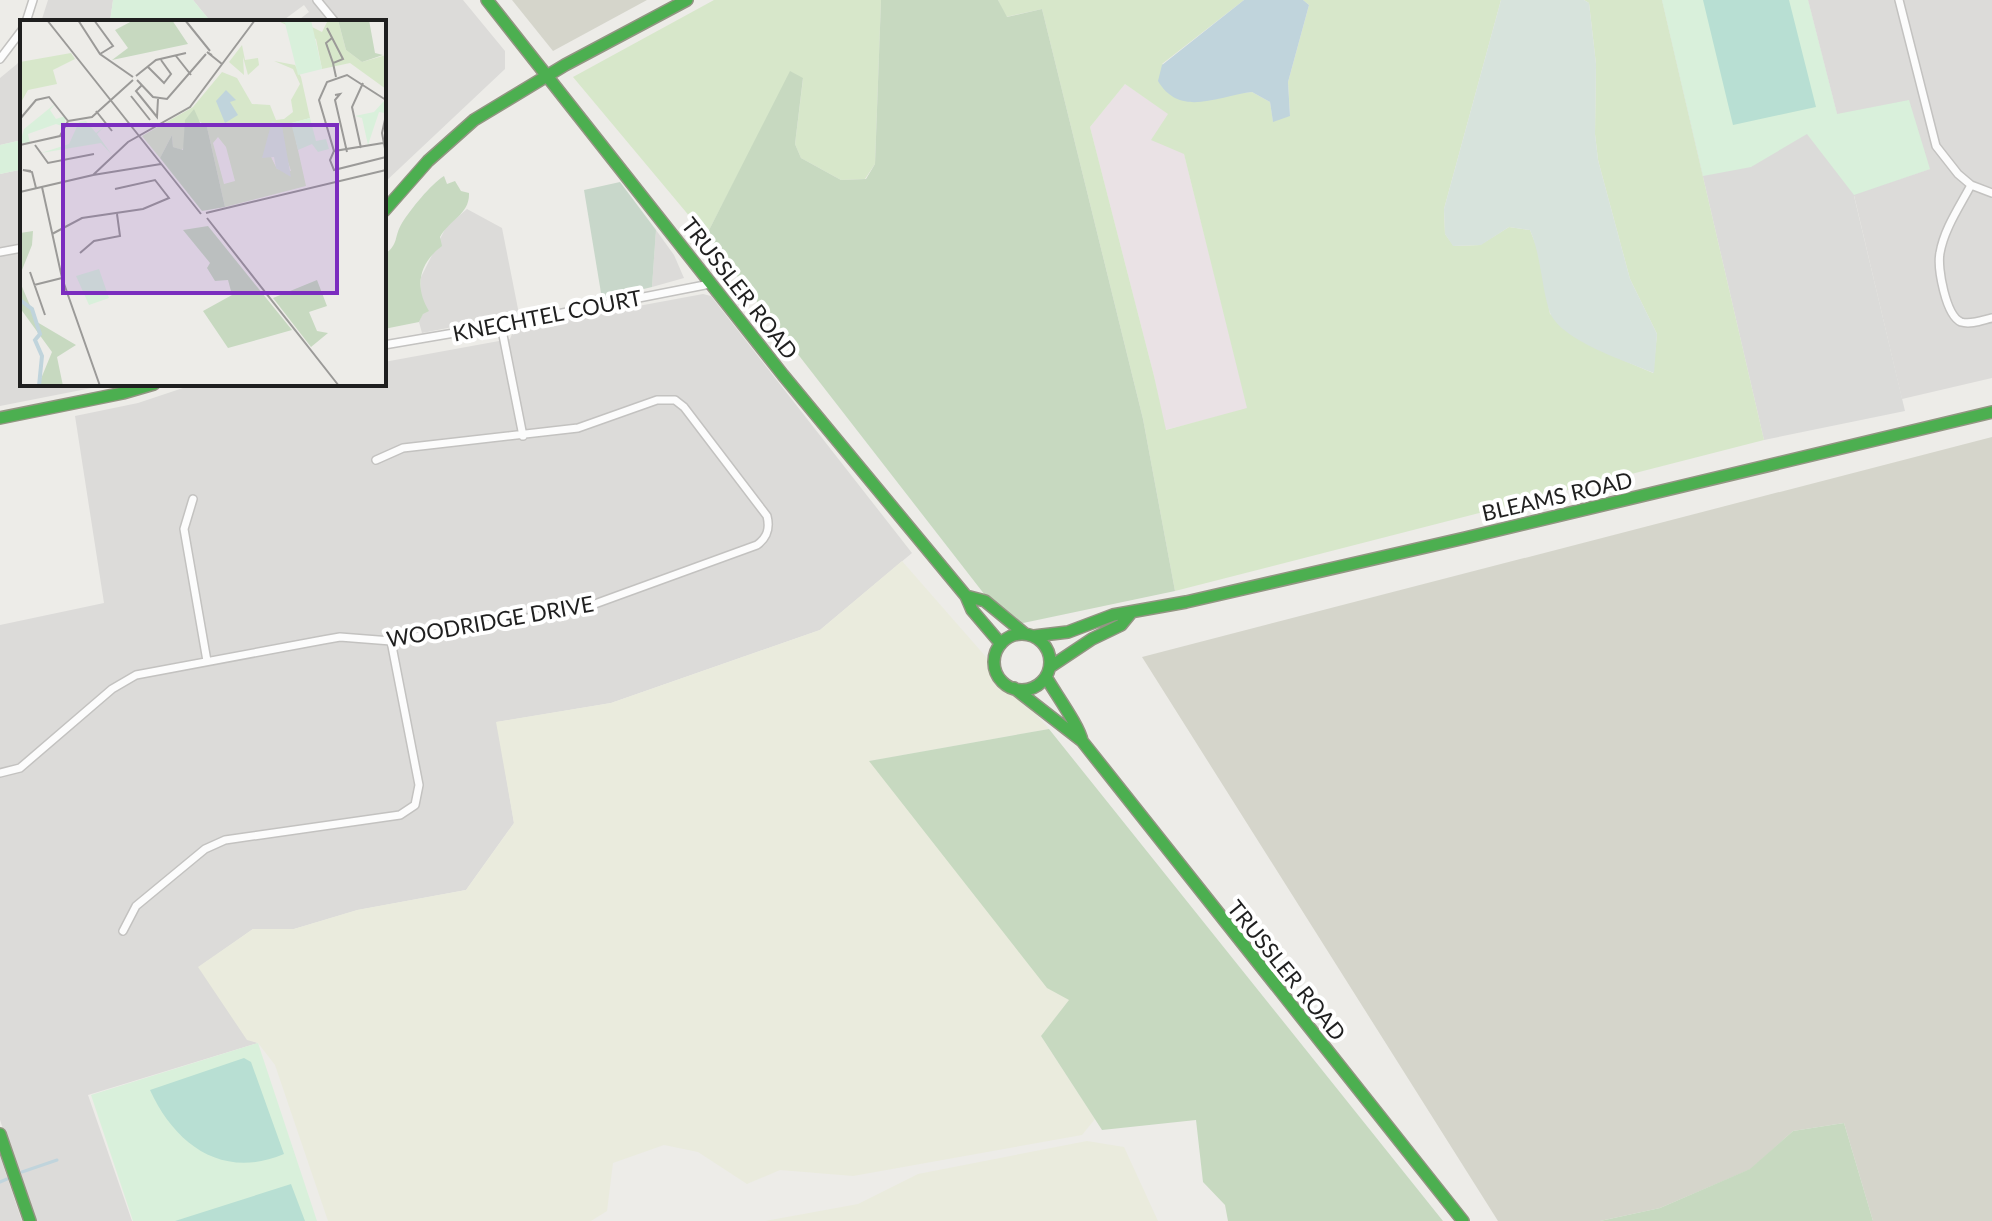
<svg xmlns="http://www.w3.org/2000/svg" width="1992" height="1221" font-family="Lato,sans-serif">
	<rect width="100%" height="100%" fill="#edece8"/>
	<!-- residential -->
	<path fill="#dcdbd9" d="M48 0H113L110 22H41Z
		M193 0H463L505 51V69L384 183V22H296L309 12 304 5 281 22H211Z
		M1808 0H1992V378L1902 399 1854 195 1930 169 1837 114Z
		M22 56V140L0 145V78L17 64Z
		M19 170 22 173V384H112L0 406V174Z
		M467 209 502 228 519 314 422 333 419 322 423 313 420 296 421 277 446 227Z
		M656 230 674 255 684 278 652 287Z
		M703 294 711 296 912 553 820 630 611 703 497 722 514 823 466 890 358 910 294 929H253L199 967 247 1039 258 1043 88 1095 132 1221H34L0 1120V625L104 603 75 416 138 403 195 384 230 386 384 384V362L510 339 514 329Z
		M0 1156 22 1221H0Z"/>
	<!-- industrial -->
	<path fill="#eae2e5" d="M1125 84 1169 114 1184 154 1248 409 1165 430 1154 376 1090 127Z"/>
	<!-- religious -->
	<path fill="#dbdbd9" d="M1662 0H1808L1837 114 1909 100 1930 169 1854 196 1905 411 1764 440Z"/>
	<!-- construction -->
	<path fill="#d5d5cb" d="M512 0H647L553 51Z
		M1992 437V1221H1873L1844 1123 1793 1131 1751 1169 1660 1208 1600 1221H1498L1142 657Z"/>
	<!-- farmland -->
	<path fill="#eaebdd" d="M902 561 1049 729 870 761 1070 1000 1041 1036 1095 1119 1082 1135 853 1176 780 1170 747 1184 698 1152 664 1145 613 1163 607 1211 591 1221H328L275 1065 258 1043 247 1040 198 967 253 929H294L357 910 466 890 514 823 496 722 611 703 820 630Z
		M1087 1141 1124 1147 1158 1221H765L858 1204 918 1174Z"/>
	<!-- grass -->
	<path fill="#d7e7ca" fill-rule="evenodd" d="M714 0H881L875 164 865 179 841 180 801 158 795 144 803 79 791 72 706 236 573 77Z
		M998 0H1244L1162 64 1232 94 1252 92 1270 102 1273 121 1290 115 1288 82 1309 5 1303 0H1501L1444 209 1445 234 1454 246 1480 245 1509 227 1530 230 1538 250 1550 314 1618 358 1653 373 1657 334 1630 279 1598 160 1595 134 1596 64 1589 3 1584 0H1662L1764 440 1175 591 1143 419 1042 9 1006 17ZM1125 84 1168 114 1151 140 1184 154 1247 408 1166 430 1154 376 1090 127Z"/>
	<!-- forest -->
	<path fill="#c7d9c0" d="M881 0H998L1007 17 1042 9 1143 419 1175 591 1009 626 706 236 790 71 803 78 795 144 801 158 841 180 866 179 875 164Z
		M444 176 447 184 455 181 461 191 469 193C470 214 449 220 440 237L442 246C419 263 414 287 429 311L423 314 419 322 384 329V255C400 243 393 238 402 223 411 209 430 185 444 176Z
		M1049 729 1443 1221H1228L1225 1205 1203 1182 1196 1120 1102 1130 1041 1036 1069 1000 1047 988 869 761Z
		M1844 1123 1873 1221H1600L1660 1208 1750 1169 1793 1131Z"/>
	<!-- wetland -->
	<path fill="#d7e3dc" d="M1501 0H1584L1589 3 1596 64 1595 134 1598 160 1630 279 1657 334 1654 373C1626 361 1558 340 1549 310 1541 283 1541 256 1530 230L1509 227 1481 245 1453 246 1445 234 1444 209Z"/>
	<!-- cemetery -->
	<path fill="#c8d7ca" d="M620 182 656 230 652 287 602 299 584 190Z"/>
	<!-- park -->
	<path fill="#d9f0db" d="M113 0H193L211 22H110Z
		M1662 0H1808L1837 114 1909 100 1930 169 1854 195 1807 134 1751 167 1703 176Z
		M22 140V173L19 170 0 174V145Z
		M258 1043 317 1221H133L91 1095Z"/>
	<!-- pitch -->
	<path fill="#b8dfd3" d="M1703 0H1789L1816 107 1733 125Z
		M244 1058 251 1062 284 1154C223 1180 175 1145 150 1090Z
		M291 1184 305 1221H175Z"/>
	<!-- water -->
	<path fill="#c0d4dc" d="M1244 0H1303L1309 5 1288 82 1290 116 1273 122 1270 102 1252 92C1217 96 1180 118 1158 81L1162 65Z"/>
	<g fill="none" stroke-linecap="round" stroke-linejoin="round">
		<!-- stream -->
		<path stroke="#c0d4dc" stroke-width="3" d="M22 1172 57 1160
			M0 1182 7 1179"/>
		<!-- street casing -->
		<g stroke="#c3c2c0" stroke-width="10">
			<path id="street" d="M317 0 335 22
				M1899 0 1936 146 1958 174 1971 185 1992 193
				M26 22 33 0
				M0 59 22 30
				M1971 185C1960 206 1944 229 1940 253 1937 268 1946 316 1961 322 1971 325 1983 320 1992 318
				M0 252 22 248
				M501 325 523 436
				M384 345 501 325 710 284
				M193 499 184 529 207 661
				M0 773 20 768 112 689 136 675 323 640 340 637 391 641 581 609 757 545C768 537 770 528 767 516L684 407 675 400H657L578 428 403 448 376 460
				M123 931 136 906 205 849 225 840 400 815 415 805 419 785 391 641"/>
		</g>
		<!-- fast casing -->
		<g stroke="#929582" stroke-width="14">
			<path id="fast" d="M487 0 783 375 966 596 972 610 1001 644
				M384 211 428 161 474 120 565 65 687 0
				M0 418 123 393 154 384
				M966 596 985 601 1025 634
				M994 662a28 28 0 1 1 56 0a28 28 0 1 1-56 0Z
				M1034 636 1068 632 1113 615 1186 602 1465 538 1992 412
				M1050 667 1092 639 1121 625 1130 614
				M1046 677C1055 693 1080 727 1082 741
				M1014 688 1082 741 1463 1221
				M0 1134 30 1221"/>
		</g>
		<!-- street -->
		<use href="#street" stroke="#fcfcfc" stroke-width="7"/>
		<!-- fast -->
		<use href="#fast" stroke="#4caf50" stroke-width="11"/>
	</g>
	<g text-anchor="middle" dominant-baseline="central" stroke-width="8" stroke-linejoin="round" paint-order="stroke">
		<!-- street labels -->
		<g font-size="22" fill="#1f1f1f" stroke="#fff">
			<text transform="translate(740 288) rotate(52)">TRUSSLER ROAD</text>
			<text transform="translate(547 315) rotate(-11)">KNECHTEL COURT</text>
			<text transform="translate(1557 496) rotate(-13)">BLEAMS ROAD</text>
			<text transform="translate(490 621) rotate(-10)">WOODRIDGE DRIVE</text>
			<text transform="translate(1287 970) rotate(51)">TRUSSLER ROAD</text>
		</g>
	</g>
	<!-- overview -->
	<g transform="translate(20 20)">
		<rect width="366" height="366" fill="#edece8"/>
		<path d="M256 0H278L302 12 308 0H318L326 30 342 42 366 35V69L330 43 302 49 296 19ZM222 25 225 40 238 38 239 45 228 55 223 37 224 55 209 42ZM51 33 55 39 33 50 37 64 8 70 0 84V42ZM254 41 275 45 281 57 290 98 272 103 286 166 205 187 187 107 178 100 162 130 153 127 152 115 140 138 122 116 173 87 202 52 217 58 232 84 250 85 256 100 264 99 273 92 271 80 280 64 273 49ZM262 106 263 127 271 151 257 149 251 137ZM198 117 206 127 215 161 204 164 193 123Z" fill="#d7e7ca" fill-rule="evenodd"/>
		<path d="M114 0H152L168 24 92 40 108 28 95 10ZM318 0H349L355 33 363 35 342 42 326 30ZM174 89 182 107H187L205 187 182 191 140 138 152 115 153 127 163 130 165 100ZM188 206 272 310 208 328 183 291 212 275 208 260 195 261 187 248 190 243 163 210ZM13 211 12 225 0 255V213ZM297 260 307 286 289 292 297 311 308 313 291 327 253 278ZM0 262 17 302 56 325 37 337 43 366H18L32 332 0 288Z" fill="#c7d9c0"/>
		<path d="M252 101 262 106 271 157 256 148 254 137 242 138Z" fill="#d7e3dc"/>
		<path d="M256 0H291L302 49 278 55 265 3ZM364 81 365 93 359 92 348 125 342 98 335 96 354 92ZM36 83 30 90 36 99 45 96V107L36 104 8 114 10 123H0L4 109ZM290 98 296 121 306 119 309 129 298 132 292 124 278 130 271 103ZM66 101 76 113 85 106 77 114 92 135 81 123 21 133 49 124 59 102ZM79 249 89 278 69 285 56 256Z" fill="#d9f0db"/>
		<path d="M206 70 216 80 210 82 218 95 205 103 196 81Z" fill="#c0d4dc"/>
		<path fill="none" stroke="#c0d4dc" stroke-width="4" d="M0 280 12 289 20 314 15 320 22 336 19 366"/>
		<path fill="none" stroke="#9b9a98" stroke-width="2" d="M27 0 181 194M58 0 80 34 113 57M74 0 93 26 80 34M165 0 190 31M307 8 323 39 313 43 316 57M312 18 306 23 313 43M192 35 187 32 202 44M156 36 171 55M128 47 144 63 151 54 141 40M116 56 136 40 166 33M117 60 133 77 147 79 186 34M122 65 116 71 137 97 138 79M315 75 320 74 315 80 327 132M111 76 130 100M76 91 92 111M366 95 362 113 366 134M0 99 16 80 29 77 48 101 40 116 0 125M48 101 72 97 113 60M363 123 314 131 299 80 307 62 327 55 366 80M15 125 28 143 74 134M341 128 332 87 343 63M314 131 310 140 314 150 366 137M11 151 3 150 12 152 16 168M73 155 141 144M22 167 42 258 80 366M0 172 73 155 108 122 170 87 235 0M186 193 366 150M187 198 319 366M32 214 62 198 123 189 149 178 135 160 95 169M60 233 74 221 100 216 97 194M10 252 25 295M14 265 42 258"/>
		<path fill="#7b2cbf" fill-opacity="0.15" stroke="#7b2cbf" stroke-width="4" d="M43 105H317V273H43Z"/>
		<rect width="366" height="366" fill="none" stroke="#1f1f1f" stroke-width="4"/>
	</g>
</svg>
